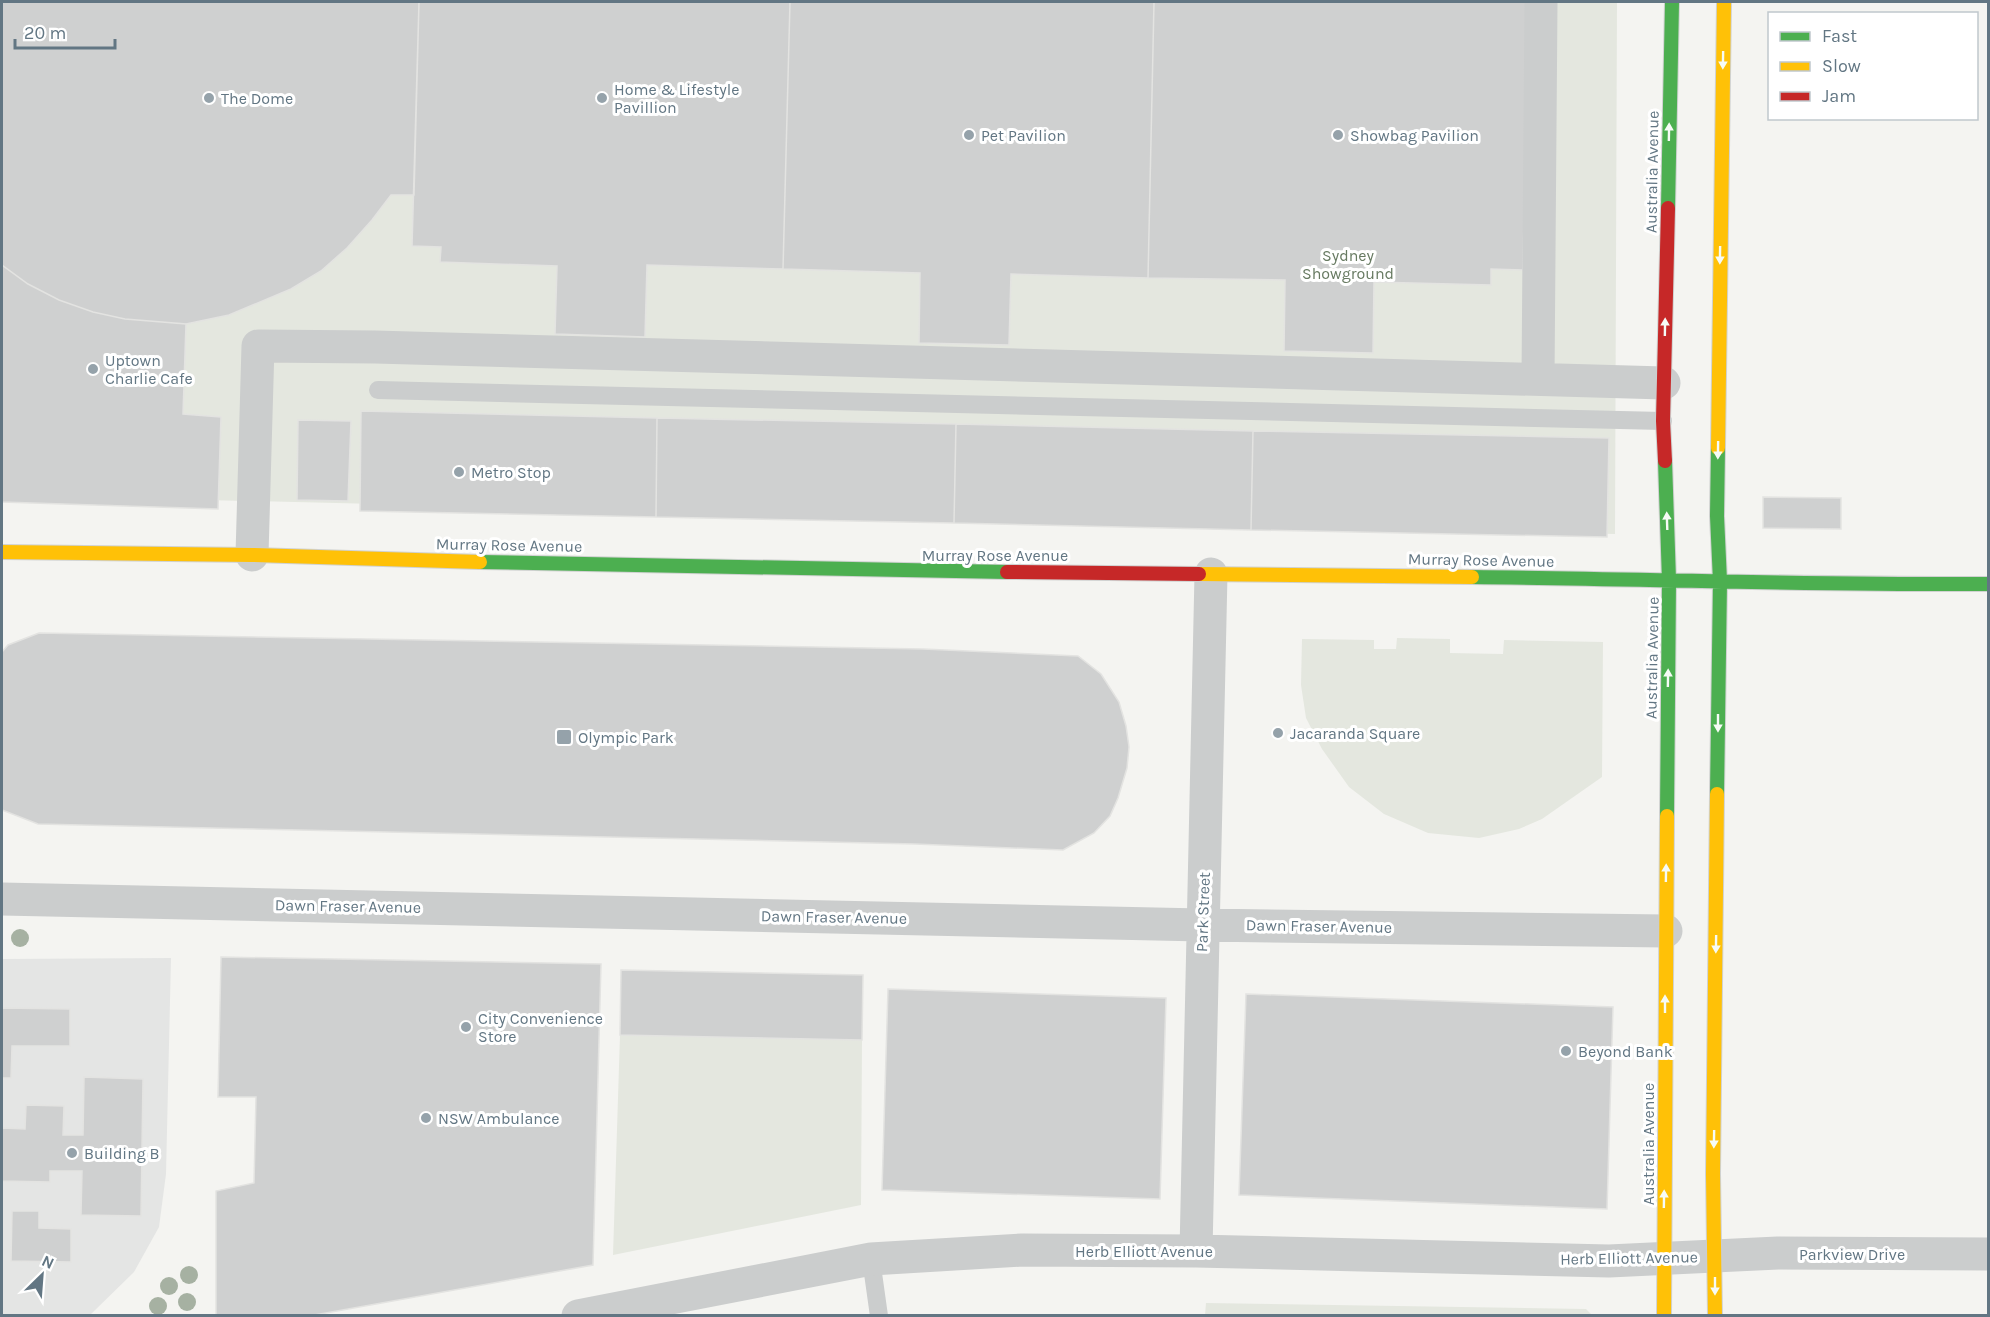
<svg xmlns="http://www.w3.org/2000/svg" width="1990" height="1317" font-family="Karla,sans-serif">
	<rect width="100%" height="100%" fill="#f4f4f1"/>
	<!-- built -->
	<path fill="#e4e5e4" d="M171 958 166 1174 159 1227 134 1272 90 1315H2V959Z"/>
	<!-- green -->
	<path fill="#e4e7df" d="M2 2H1617L1615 534 2 495Z
		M1397 638 1450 639V653L1503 654 1504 640 1603 642 1602 777 1542 819 1519 829 1479 838 1428 833 1384 814 1349 787 1322 749 1306 718 1301 685 1302 639 1374 640V649H1396Z
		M620 1035 862 1040 861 1205 613 1255Z
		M1206 1303 1586 1309 1592 1315H1205Z"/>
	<!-- building -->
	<path fill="#cfd0d0" stroke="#e3e3e1" stroke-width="1.5" d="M2 2H419L414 195H391L372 220 347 248 321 271 291 289 229 315 186 324 125 319 93 312 59 300 28 284 2 265Z
		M419 2H790L783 269 647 265 645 337 555 334 557 266 440 262 441 247 412 246Z
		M790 2H1154L1148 278 1011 274 1009 345 919 343 920 273 783 269Z
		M1154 2H1528L1523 270 1491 269V285L1374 282 1373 353 1284 351 1285 280 1148 278Z
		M2 265 28 284 59 300 93 312 125 319 186 324 183 414 221 417 218 509 2 502Z
		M361 411 657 418 656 517 360 511Z
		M657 418 956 424 954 523 656 517Z
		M298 420 351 421 348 501 297 500Z
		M956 424 1253 431 1251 530 954 523Z
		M1253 431 1609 438 1607 537 1251 530Z
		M1763 497 1841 498V529L1763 528Z
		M39 633 923 649 1078 656 1101 674 1119 702 1126 726 1129 747 1127 768 1118 798 1110 816 1094 833 1063 850 915 844 38 824 2 810V652L8 645Z
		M221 957 601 964 593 1265 309 1316H216V1191L254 1183 256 1097H218Z
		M621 970 863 975 862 1040 620 1035Z
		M888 989 1166 998 1160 1199 882 1190Z
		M1246 994 1613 1007 1607 1209 1239 1195Z
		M2 1008 70 1009V1046H12L11 1078H2Z
		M84 1077 143 1079 141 1216 81 1215 82 1171H50V1182L2 1181V1128L25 1129 26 1105 64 1106 63 1135H83Z
		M12 1211H39V1228L71 1229V1262L11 1261Z"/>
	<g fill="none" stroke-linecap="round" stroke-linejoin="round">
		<!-- fast casing -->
		<g stroke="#d0d2d1" stroke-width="16">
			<path id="fast" d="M1668 208 1672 2
				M1665 461 1669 580 1667 816
				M480 562 1007 572
				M1472 577C1644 579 1816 585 1988 584
				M1717 794 1720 581 1717 516 1718 448"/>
		</g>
		<!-- slow casing -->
		<g stroke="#d0d2d1" stroke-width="16">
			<path id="slow" d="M1718 448 1724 2
				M2 552 252 555 480 562
				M1199 574 1472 577
				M1664 1316 1667 816
				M1715 1316 1713 1174 1717 794"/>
		</g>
		<!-- jam casing -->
		<g stroke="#d0d2d1" stroke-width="16">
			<path id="jam" d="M1665 461 1663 421 1668 208
				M1007 572 1199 574"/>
		</g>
		<!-- lane -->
		<path stroke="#cbcdcd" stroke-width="18" d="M378 390 1663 421
			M871 1259 879 1316"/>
		<!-- street -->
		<path stroke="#cbcdcd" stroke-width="33" d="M1538 379 1541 2
			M252 555 258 346 375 347 1664 383
			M2 899 1202 925 1666 931
			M1196 1251 1211 574
			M578 1316 871 1259 1022 1250 1196 1251 1609 1261 1778 1253 1988 1254"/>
		<!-- fast -->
		<use href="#fast" stroke="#4caf50" stroke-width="14"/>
		<!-- slow -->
		<use href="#slow" stroke="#ffc107" stroke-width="14"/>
		<!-- jam -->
		<use href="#jam" stroke="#c62828" stroke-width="14"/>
	</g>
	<!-- trees -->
	<g fill="#a6b1a2">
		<circle cx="20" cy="938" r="9"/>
		<circle cx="189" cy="1275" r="9"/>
		<circle cx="169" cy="1286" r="9"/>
		<circle cx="187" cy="1302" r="9"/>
		<circle cx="158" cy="1306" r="9"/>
	</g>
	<!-- one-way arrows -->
	<defs><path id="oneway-solid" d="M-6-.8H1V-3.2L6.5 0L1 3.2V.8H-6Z" transform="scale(1.5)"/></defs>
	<g fill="#f6fbf6">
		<use href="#oneway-solid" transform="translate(1723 60) rotate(91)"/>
		<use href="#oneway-solid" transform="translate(1669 132) rotate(-89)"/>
		<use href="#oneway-solid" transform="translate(1720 255) rotate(91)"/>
		<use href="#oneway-solid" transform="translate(1665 327) rotate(-89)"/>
		<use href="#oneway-solid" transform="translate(1718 450) rotate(91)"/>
		<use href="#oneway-solid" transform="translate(1667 521) rotate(-92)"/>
		<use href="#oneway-solid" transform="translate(1668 678) rotate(-89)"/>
		<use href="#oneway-solid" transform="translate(1718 723) rotate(90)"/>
		<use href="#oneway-solid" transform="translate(1666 873) rotate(-89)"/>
		<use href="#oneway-solid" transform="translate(1716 944) rotate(91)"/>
		<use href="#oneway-solid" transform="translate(1665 1004) rotate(-90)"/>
		<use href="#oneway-solid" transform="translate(1714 1139) rotate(91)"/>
		<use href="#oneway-solid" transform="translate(1664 1199) rotate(-89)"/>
		<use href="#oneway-solid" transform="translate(1715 1286) rotate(90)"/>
	</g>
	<!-- markers -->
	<g fill="#95a2aa" stroke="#fff" stroke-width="2">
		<circle cx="209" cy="98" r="6"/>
		<circle cx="602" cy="98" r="6"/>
		<circle cx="969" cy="135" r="6"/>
		<circle cx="1338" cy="135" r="6"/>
		<circle cx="93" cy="369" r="6"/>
		<circle cx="459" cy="472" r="6"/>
		<circle cx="1278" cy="733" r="6"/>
		<rect x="556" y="729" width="16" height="16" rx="3"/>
		<circle cx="466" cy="1027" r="6"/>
		<circle cx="1566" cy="1051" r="6"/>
		<circle cx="426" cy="1118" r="6"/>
		<circle cx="72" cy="1153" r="6"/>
	</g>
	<g text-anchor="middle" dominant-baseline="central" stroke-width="6" stroke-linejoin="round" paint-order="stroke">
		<!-- poi labels -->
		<g font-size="16" fill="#627683" stroke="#fff" text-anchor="start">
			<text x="614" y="89">Home &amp; Lifestyle<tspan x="614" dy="18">Pavillion</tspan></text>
			<text x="221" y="98">The Dome</text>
			<text x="981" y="135">Pet Pavilion</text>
			<text x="1350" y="135">Showbag Pavilion</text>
			<text x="105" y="360">Uptown<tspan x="105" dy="18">Charlie Cafe</tspan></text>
			<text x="471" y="472">Metro Stop</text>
			<text x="1290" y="733">Jacaranda Square</text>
			<text x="578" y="737">Olympic Park</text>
			<text x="478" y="1018">City Convenience<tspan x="478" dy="18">Store</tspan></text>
			<text x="1578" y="1051">Beyond Bank</text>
			<text x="438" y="1118">NSW Ambulance</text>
			<text x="84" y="1153">Building B</text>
		</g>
		<!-- street labels -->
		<g font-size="16" fill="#627683" stroke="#fff">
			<text transform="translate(1652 172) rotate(-89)">Australia Avenue</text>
			<text transform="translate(509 545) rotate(1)">Murray Rose Avenue</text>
			<text x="995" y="555">Murray Rose Avenue</text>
			<text transform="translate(1481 560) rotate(1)">Murray Rose Avenue</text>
			<text transform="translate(1652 658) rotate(-89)">Australia Avenue</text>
			<text transform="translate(348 906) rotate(1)">Dawn Fraser Avenue</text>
			<text transform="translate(1203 912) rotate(-88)">Park Street</text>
			<text transform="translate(834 917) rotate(1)">Dawn Fraser Avenue</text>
			<text transform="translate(1319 926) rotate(1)">Dawn Fraser Avenue</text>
			<text transform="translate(1648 1144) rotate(-90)">Australia Avenue</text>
			<text x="1144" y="1251">Herb Elliott Avenue</text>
			<text x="1852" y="1254">Parkview Drive</text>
			<text transform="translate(1629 1258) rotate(-1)">Herb Elliott Avenue</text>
		</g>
		<!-- park labels -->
		<g font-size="16" fill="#677a61" stroke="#fff">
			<text x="1348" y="255">Sydney<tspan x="1348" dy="18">Showground</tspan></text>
		</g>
	</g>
	<!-- border -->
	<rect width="1990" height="1317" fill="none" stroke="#627683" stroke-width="6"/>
	<!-- legend -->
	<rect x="1768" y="12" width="210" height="108" fill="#ffffff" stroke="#c0c8cd" stroke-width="1.5"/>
	<rect x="1780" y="32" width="30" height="9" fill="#4caf50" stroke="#c0c8cd" stroke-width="1.5"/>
	<text x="1822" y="42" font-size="18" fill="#627683">Fast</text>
	<rect x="1780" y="62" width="30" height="9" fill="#ffc107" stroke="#c0c8cd" stroke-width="1.5"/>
	<text x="1822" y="72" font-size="18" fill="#627683">Slow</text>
	<rect x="1780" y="92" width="30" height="9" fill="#c62828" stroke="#c0c8cd" stroke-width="1.5"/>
	<text x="1822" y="102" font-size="18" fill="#627683">Jam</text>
	<!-- north arrow -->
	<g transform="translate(42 1275) rotate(25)" stroke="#ffffff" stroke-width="4.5" paint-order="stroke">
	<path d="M0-4.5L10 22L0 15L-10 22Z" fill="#627683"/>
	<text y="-9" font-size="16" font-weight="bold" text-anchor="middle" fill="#627683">N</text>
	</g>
	<!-- scale -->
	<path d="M15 39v9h100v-9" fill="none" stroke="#627683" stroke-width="3"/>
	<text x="24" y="39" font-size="18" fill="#627683" stroke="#ffffff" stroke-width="4.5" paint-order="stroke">20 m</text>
</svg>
